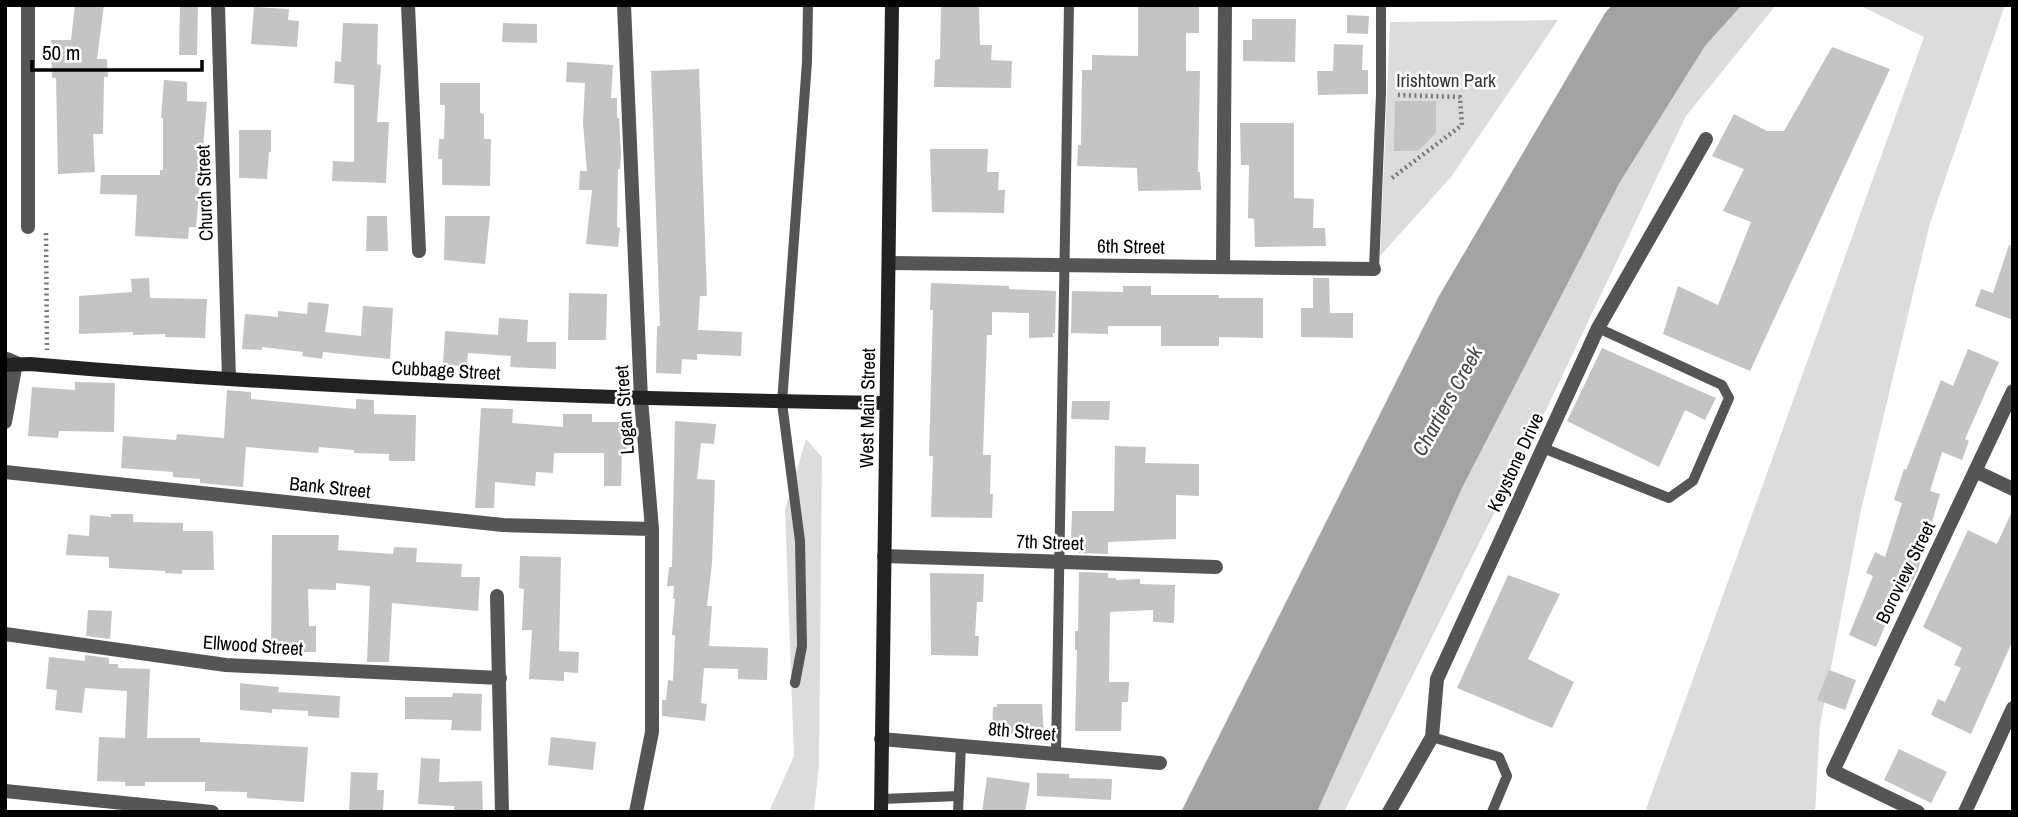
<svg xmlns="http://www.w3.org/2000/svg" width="2018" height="817" font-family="'Archivo Narrow',sans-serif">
	<rect width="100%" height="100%" fill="#fff"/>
	<!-- green -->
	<path fill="#dcdcdc" d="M1742 5H1776L1686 116 1546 410 1344 812H1317L1462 488 1620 182 1705 46Z
		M1859 5H2005L1930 223 1861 510 1820 725 1815 812H1645L1924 37Z
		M1558 20 1451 177 1380 256 1390 22Z
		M806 439 822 457 819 765 814 812H769L794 756 785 510Z"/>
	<!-- water -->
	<path fill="#a3a3a3" d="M1612 5H1742L1705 46 1620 182 1462 488 1317 812H1181L1439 296 1605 13Z"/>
	<!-- building -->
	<path fill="#c4c4c4" d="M75 5H104L97 59H107L108 77H104L103 134H93L95 172 58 174 56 78H52L51 40H71Z
		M180 5H198L197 55H179Z
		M941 5H979L980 45H992L991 60 1012 61 1011 88 934 87 935 60 940 59Z
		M1138 5H1199V33H1186V71H1200L1198 172H1200L1201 190 1138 191 1137 168 1077 166 1078 145H1081L1082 70H1092V55L1138 56Z
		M254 7 289 9 288 20 299 21 297 47 251 44Z
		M1347 15 1369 16 1368 34 1347 33Z
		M1252 19H1296L1295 62 1243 61V40H1252Z
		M343 23 378 24 377 64 381 65 377 122H389L386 183 332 181 333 161 354 162V85L334 83 335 61 341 62Z
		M503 23 537 24V43L502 42Z
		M1334 44 1363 45 1362 70H1368V94L1318 95 1317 71H1333Z
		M1832 47 1890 69 1750 371 1663 334 1678 286 1718 305 1751 222 1723 211 1744 169 1712 156 1734 114 1767 131H1784Z
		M567 62 613 65 611 98H617V118H619L621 155 620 169H618L617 227 620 228 618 247 586 244 592 190H579L580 171H587L583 123 585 83 566 82Z
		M699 69 707 296H700L698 330 742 332 741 356 697 354V360L682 359 681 374 656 373 657 326H660L651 71Z
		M164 80 187 82V101L207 102 196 227H189L188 239 135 236 137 195 100 194 101 175H160V170H163V118H161Z
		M440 83H480V113L484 114V139H491L490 186 442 185V159H438L439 139H444L445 105H440Z
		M1395 101H1436V133L1418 151H1394Z
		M1240 123H1294V198L1314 199 1313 228H1325L1326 246 1255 247 1254 219 1248 218 1249 165H1241Z
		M239 130H271V152H269L267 179 239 178Z
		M930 149H988L987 172H999L998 190H1005L1004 213 932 212Z
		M367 216H387L388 251H366Z
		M445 216H490L485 264 444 260Z
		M2009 245 2013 246V320L1975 306 1981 289 1993 293Z
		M149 278 150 298 207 299 205 338 165 337V334L133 335V332L79 334V296L132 292 131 279Z
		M1313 278H1329L1330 313H1353V338L1301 337V308H1313Z
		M931 283 1009 286V289L1056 291 1055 333H1053V337L1029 338V313L992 312V335H987L983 455H991L990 494H993L992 518 931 517 933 456H929L933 310H930Z
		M1123 286H1151V295H1219V298H1263V338L1219 337V346H1161V326H1108V334L1071 333 1072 291 1123 292Z
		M569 293 607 294 606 340H568Z
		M308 302 329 304 325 332 361 336 363 306 393 308 390 359 323 352 322 359 302 356 303 352 262 347V350L242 349 245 314 278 317V311L307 314Z
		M499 318 528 320 527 342H556V369L510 367 511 356 468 353 467 366 443 365 445 331 498 335Z
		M1602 348 1716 398 1705 420 1685 410 1659 467 1567 421Z
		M1968 349 1999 362 1965 439 1969 441 1962 460 1942 452 1930 491 1940 494 1918 570 1907 592 1901 589 1876 647 1849 635 1873 576 1866 573 1875 552 1885 557 1902 503 1894 500 1904 469 1906 470 1941 380 1953 386Z
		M75 382 115 383 114 432 59 431 58 438 28 436 32 387 75 390Z
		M227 390 251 392V399L356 409V399L374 400V414L416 415 415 461H389V454L354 453V450L319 447 318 453 246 447 243 487 200 483V479L173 477V472L121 468 123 436 176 440 177 434 224 438Z
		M1072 401H1110L1109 420 1071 419Z
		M481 408 513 409 512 423 563 427V414H592V422H628L627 450H622L621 486H604V453H554L553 473 536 472 535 486 495 482 494 508H475Z
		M675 421 716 424 714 444 701 443 697 479 715 480 712 563 707 606H712L709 646 768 648 767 680 738 679V669L704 668 701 703 707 704 705 721 662 716V700H666L668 680 673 681 675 635H672L675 599H673L674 586H667L669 567H672Z
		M1115 446 1146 447 1145 463 1199 464V496L1176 495V539L1108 542V554L1079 553V544H1071L1072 511H1114Z
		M2013 509V640L1971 734 1931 715 1938 699 1945 702 1961 668 1954 665 1962 648 1923 627 1968 530 1997 544Z
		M111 514H133V522L183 523V531H213L214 570H182V574L165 573V571L109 568V557L66 555 68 534 89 536 90 515 111 517Z
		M272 535H339L338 550 393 554 394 547 417 548 416 562 462 564 461 577H480L478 611 392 603 389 662H367L370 586 336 583V590L308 589 309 626H316V652H271Z
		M520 556 561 557 559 651 579 652 578 673 564 672V681L529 679 532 630H522L524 589 519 588Z
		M1079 572 1108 573V578H1116V580L1140 579V584L1175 585 1174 623 1153 622V610L1110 612 1109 682H1129L1128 702H1122L1121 731H1075L1077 650H1075V631H1078Z
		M930 573 984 574 983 602H977L975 636H979L978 656 931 655Z
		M1508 575 1560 594 1528 659 1574 682 1552 728 1457 688Z
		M88 610 112 611 110 639 86 636Z
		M85 655 109 658V664H118V668L150 669 147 738H200V742L308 747 304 802 247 798V792L205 791V782H145V786H125V782L97 781 99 737 125 738 127 691 85 688 82 713 55 710 57 690 46 689 49 657 85 661Z
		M1829 670 1856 680 1845 710 1817 700Z
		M240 683 279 687 278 692 340 696 339 718 308 716V711L272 709V713L240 710Z
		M453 693 482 694 481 731 451 730 452 720 405 719V697H452Z
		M997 704H1042L1044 734H998V732H992L993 707H997Z
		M551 737 596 742 593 770 548 765Z
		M1899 749 1947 772 1931 803 1884 780Z
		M421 758 440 759 439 782 482 781 483 812H454V806L418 804Z
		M351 772 378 773 377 790H384L383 812H349Z
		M1037 773 1069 774V778L1112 779 1111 800 1037 796Z
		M987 777 1030 783 1025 812H982Z"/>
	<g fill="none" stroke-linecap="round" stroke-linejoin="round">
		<!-- path -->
		<path stroke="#777" stroke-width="4.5" stroke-dasharray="2 3.5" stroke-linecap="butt" d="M1392 178 1462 125 1460 97 1396 95
			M46 233 47 350"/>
		<!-- lane -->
		<path stroke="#555" stroke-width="10" d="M1374 269 1381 94V5
			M1543 448 1669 498 1693 481 1729 398 1722 385 1598 328
			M795 683 802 646 800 541 782 403 807 62 808 5
			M1432 737 1499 757 1507 776 1492 812
			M1056 753 1069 5
			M881 799 959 796
			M958 812 961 745"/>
		<!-- street -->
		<path stroke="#555" stroke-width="14" d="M28 5V227
			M218 5 229 379
			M408 5 419 251
			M624 5 641 399 652 529V732L636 812
			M889 263 1374 269
			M1223 266 1225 5
			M5 422 16 363 7 359
			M1975 471 2013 489
			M5 472 503 525 652 529
			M884 556 1216 567
			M497 596 502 812
			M5 634 226 665 500 678
			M881 739 1160 763
			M5 791 212 812
			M1389 812 1432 737 1437 679 1598 328 1706 139
			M1918 812 1833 771 2013 391
			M1965 812 2013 708"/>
		<!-- secondary -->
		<path stroke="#222" stroke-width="14" d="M5 365 30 364C314 389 602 399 886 403
			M881 812 892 5"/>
	</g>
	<g text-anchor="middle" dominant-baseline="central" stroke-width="5" stroke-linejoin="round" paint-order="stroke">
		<!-- park labels -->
		<g font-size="19" fill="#333" stroke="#fff">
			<text x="1446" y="80">Irishtown Park</text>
		</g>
		<!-- street labels -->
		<g font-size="19" fill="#000" stroke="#fff">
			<text transform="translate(204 193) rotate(-92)">Church Street</text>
			<text transform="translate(1131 246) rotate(1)">6th Street</text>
			<text transform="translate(446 370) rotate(3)">Cubbage Street</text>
			<text transform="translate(867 408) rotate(-89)">West Main Street</text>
			<text transform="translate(624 410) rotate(-94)">Logan Street</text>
			<text transform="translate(1515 462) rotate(-65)">Keystone Drive</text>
			<text transform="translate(330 487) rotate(6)">Bank Street</text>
			<text transform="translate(1050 542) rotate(2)">7th Street</text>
			<text transform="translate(1905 572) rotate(-64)">Boroview Street</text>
			<text transform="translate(253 645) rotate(4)">Ellwood Street</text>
			<text transform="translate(1022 731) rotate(5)">8th Street</text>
		</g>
		<!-- water labels -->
		<g font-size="21" font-style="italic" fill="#444" stroke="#fff">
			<text transform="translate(1447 401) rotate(-61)">Chartiers Creek</text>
		</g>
	</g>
	<!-- border -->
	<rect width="2018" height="817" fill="none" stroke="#000000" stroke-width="14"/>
	<!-- scale -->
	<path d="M32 60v10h170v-10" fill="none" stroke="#000000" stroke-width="3.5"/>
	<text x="42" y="60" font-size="21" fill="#000000" stroke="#ffffff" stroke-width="5" paint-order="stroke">50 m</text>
</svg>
